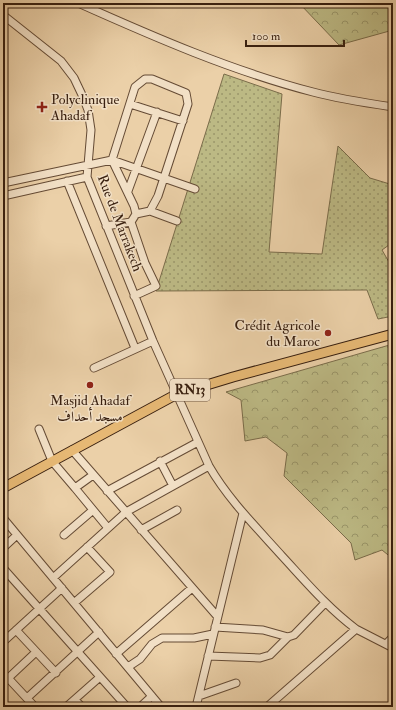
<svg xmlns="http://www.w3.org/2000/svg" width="396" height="710" font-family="'IM FELL Double Pica',Amiri,serif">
	<defs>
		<pattern id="grass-dots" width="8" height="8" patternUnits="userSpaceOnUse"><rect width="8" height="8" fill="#bcb984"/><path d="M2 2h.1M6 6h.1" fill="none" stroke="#9a966a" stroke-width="1.8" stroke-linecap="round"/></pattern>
		<pattern id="forest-crowns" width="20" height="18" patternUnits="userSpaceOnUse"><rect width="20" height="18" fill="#bcb984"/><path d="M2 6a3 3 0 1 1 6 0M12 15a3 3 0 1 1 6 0" fill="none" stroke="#9a966a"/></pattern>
	</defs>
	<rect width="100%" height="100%" fill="#ebd0a8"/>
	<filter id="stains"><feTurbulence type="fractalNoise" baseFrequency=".005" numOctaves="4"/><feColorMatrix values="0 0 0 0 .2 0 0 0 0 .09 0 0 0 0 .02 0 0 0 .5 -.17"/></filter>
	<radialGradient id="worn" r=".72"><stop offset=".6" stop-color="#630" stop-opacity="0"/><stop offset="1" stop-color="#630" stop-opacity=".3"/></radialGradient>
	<!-- grass -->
	<path fill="url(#grass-dots)" stroke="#7a6c4a" d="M224 74 282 94 269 252 322 254 338 146 370 178 393 185V242L382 250 393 269V316L378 319 367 290 156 291Z"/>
	<!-- forest -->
	<path fill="url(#forest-crowns)" stroke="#7a6c4a" d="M299 3H393V30L339 45Z
		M393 344V559L382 550 355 560 351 543 284 476 287 453 266 437 245 441 241 400 226 392Z"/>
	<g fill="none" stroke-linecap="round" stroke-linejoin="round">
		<!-- minor casing -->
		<g stroke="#654b35" stroke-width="9">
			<path id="minor" d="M78 3C154 37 232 71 313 92 339 99 366 103 393 107
				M3 15 61 61 74 78 83 97 88 110 91 130 87 177 153 341 209 466C228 499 256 527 282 556 306 582 328 608 356 629
				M130 104 183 121
				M112 160 134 206 136 214 131 222 145 263 156 286 134 296
				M112 160 195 189
				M67 181 135 348
				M3 183 112 160 135 87 145 79H152L186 93 188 104 158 196 150 211 136 214
				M128 191 157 112
				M3 196 87 177
				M150 211 177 221
				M106 226 131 222
				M94 368 153 341
				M39 429 52 461 75 488 93 475
				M72 450 217 616
				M160 461 173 486
				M75 488 108 528
				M107 491 198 442
				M3 518 161 707
				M141 530 177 510
				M64 535 93 510
				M3 548 17 535
				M3 568 127 707
				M53 578 126 512 209 466
				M74 603 110 572 87 547
				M215 627 263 630 288 637 294 635 325 603
				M16 630 56 673
				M3 642 62 588
				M386 644 393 637
				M116 654 192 588
				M208 656 260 658 270 655 288 637
				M128 667 140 659 152 644 162 638H194L213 634
				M8 678 35 707
				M3 683 36 652
				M199 696 236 683
				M27 698 99 632
				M75 700 82 707
				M66 707 100 677
				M140 707 152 696
				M196 707 243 513
				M267 707 356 629 393 648"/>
		</g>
		<!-- major casing -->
		<g stroke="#381f0f" stroke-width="11">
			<path id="major" d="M3 488 177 394 233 377 393 334"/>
		</g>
		<!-- minor -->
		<use href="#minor" stroke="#f2e0c6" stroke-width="7"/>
		<!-- major -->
		<use href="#major" stroke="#e6b874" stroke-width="9"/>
	</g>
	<!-- markers -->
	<g fill="#8f2418" stroke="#f2e0c6" stroke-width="1.5">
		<path d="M40 101h4v4h4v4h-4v4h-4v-4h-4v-4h4z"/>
		<circle cx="328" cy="333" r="4"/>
		<circle cx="90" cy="385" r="4"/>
	</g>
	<g text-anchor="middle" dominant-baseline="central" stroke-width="3" stroke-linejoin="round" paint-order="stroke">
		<!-- shield labels -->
		<rect fill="#f2e0c6" stroke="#705946" stroke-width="1" x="170" y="379" width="40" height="22" rx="3"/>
		<g font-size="13" font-weight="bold" fill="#381f0f">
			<text x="190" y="390">RN13</text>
		</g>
		<!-- poi labels -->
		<g font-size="14" fill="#381f0f" stroke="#f2e0c6" text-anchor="start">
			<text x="51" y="99">Polyclinique<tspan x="51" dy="16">Ahadaf</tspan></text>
			<text x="320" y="325" text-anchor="end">Crédit Agricole<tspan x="320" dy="16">du Maroc</tspan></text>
			<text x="90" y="400" text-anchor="middle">Masjid Ahadaf<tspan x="90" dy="16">مسجد أحداف</tspan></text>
		</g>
		<!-- street labels -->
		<g font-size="14" fill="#381f0f" stroke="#f2e0c6">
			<text transform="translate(120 223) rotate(69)">Rue de Marrakech</text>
		</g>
	</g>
	<!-- margin -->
	<rect width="396" height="710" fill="none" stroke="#ebd0a8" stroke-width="16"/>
	<rect x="4" y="4" width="388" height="702" fill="none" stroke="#381f0f" stroke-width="2"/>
	<rect x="8" y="8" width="380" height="694" fill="none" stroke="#381f0f"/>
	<!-- scale -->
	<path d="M246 40v6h98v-6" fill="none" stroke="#381f0f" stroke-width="2"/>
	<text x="252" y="40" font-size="12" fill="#381f0f" stroke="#f2e0c6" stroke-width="3" paint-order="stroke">100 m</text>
	<rect width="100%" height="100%" filter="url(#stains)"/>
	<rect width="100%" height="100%" fill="url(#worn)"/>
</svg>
